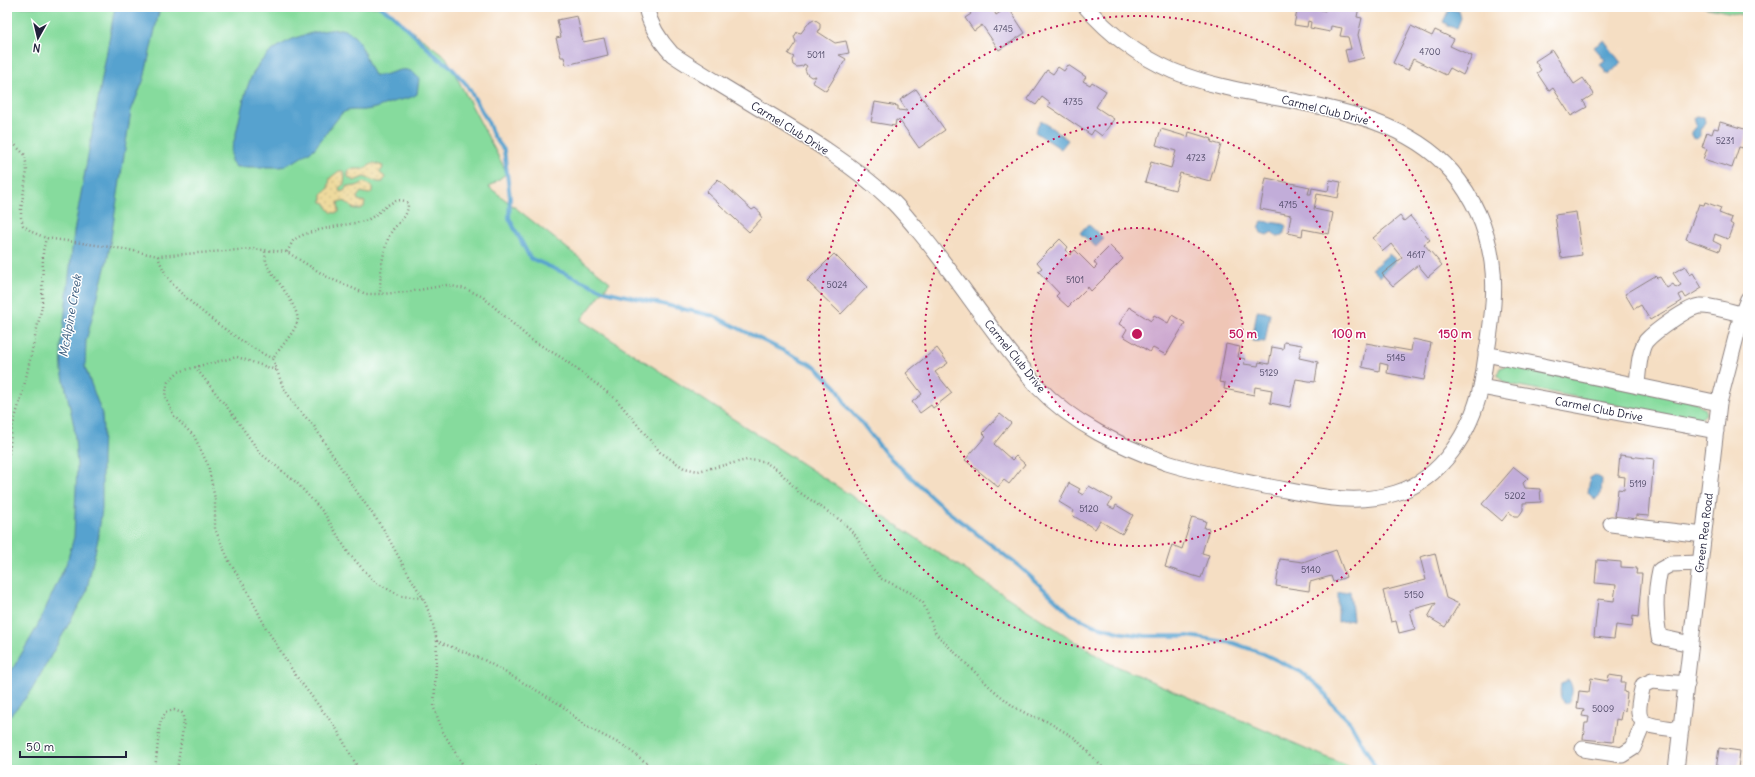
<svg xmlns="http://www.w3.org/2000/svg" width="1755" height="777" font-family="Delius,sans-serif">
	<defs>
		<pattern id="sand-dots" width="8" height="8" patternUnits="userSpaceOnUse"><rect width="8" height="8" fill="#eeda9e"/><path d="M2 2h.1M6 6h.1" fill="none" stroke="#ccbb89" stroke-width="1.8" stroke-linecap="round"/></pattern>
	</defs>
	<rect width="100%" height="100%" fill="#fff"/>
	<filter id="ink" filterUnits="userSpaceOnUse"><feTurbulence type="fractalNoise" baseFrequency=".025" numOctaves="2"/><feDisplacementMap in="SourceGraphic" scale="8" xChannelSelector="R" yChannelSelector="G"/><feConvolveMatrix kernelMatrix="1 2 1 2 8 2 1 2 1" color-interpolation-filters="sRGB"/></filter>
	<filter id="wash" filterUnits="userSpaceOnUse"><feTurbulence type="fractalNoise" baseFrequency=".012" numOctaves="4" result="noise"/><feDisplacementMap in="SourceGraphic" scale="16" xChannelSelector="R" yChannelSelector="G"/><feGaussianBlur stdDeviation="0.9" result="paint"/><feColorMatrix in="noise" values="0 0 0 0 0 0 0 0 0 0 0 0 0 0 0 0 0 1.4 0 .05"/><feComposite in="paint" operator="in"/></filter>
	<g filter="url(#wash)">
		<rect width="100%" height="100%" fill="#f5dec3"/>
		<!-- green -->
		<path fill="#86db9d" stroke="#547e6c" d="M7 7H381L446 57 507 173 489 187 610 282 581 320 1107 662 1356 770H7Z
			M1703 7H1748V16Z
			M1511 364 1696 402 1704 408 1706 414 1698 421 1504 383 1497 375 1500 368Z"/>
		<!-- sand -->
		<path fill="url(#sand-dots)" stroke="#887e6c" d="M374 163 383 166 382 170 379 172 385 177 383 182H378L364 177 354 181 348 177V171L351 169H363Z
			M339 171H343L345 175 344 184 339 188 340 192 344 191 348 186C351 186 353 187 356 186 364 184 362 179 372 186V192L369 194 361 192 357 197 358 200 365 202 364 207 360 209H354L346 202 340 201 338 203 339 212C331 215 328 210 326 203L322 202V194L328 189 330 178Z"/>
		<!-- water -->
		<path fill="#57a2cf" stroke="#3c6285" d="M115 7H160L144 79 131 111 108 257 86 341 85 367 102 414 103 430 102 458V509L98 539 86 593 30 693 7 719V676L12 670 36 629 67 562 74 537 77 466 74 426 62 371 61 348 74 232Z
			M1449 9 1459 11 1461 18 1457 28 1447 26V24L1443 22Z
			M341 29C363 34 364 59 374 75 392 78 405 59 419 79L417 94C410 99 404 99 396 101 385 104 376 109 365 110 356 111 349 108 341 114L314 149 295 161 281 167H236L231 161V151C239 128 241 102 250 80 265 43 305 31 341 29Z
			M1604 40 1621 63 1608 75 1600 64 1605 60 1594 47Z
			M1697 116 1704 117 1705 122 1700 130V136L1697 139 1693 138 1691 135V132L1696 126 1694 118Z
			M1041 120 1068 140 1061 149 1035 132Z
			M1262 221 1284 224 1286 226 1283 236 1277 237 1272 232 1267 235 1261 233 1259 228Z
			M1088 224 1104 239 1096 247 1080 233Z
			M1389 254 1396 260 1380 277 1372 269Z
			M1257 311 1270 313 1265 342 1252 341Z
			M1595 475 1602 479 1601 494 1596 499 1593 498 1588 493 1590 478Z
			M1350 591 1353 620 1338 622V593Z
			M1569 680C1574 689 1573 696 1567 704 1558 699 1560 692 1561 683Z"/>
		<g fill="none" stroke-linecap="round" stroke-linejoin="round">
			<!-- stream -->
			<path stroke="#57a2cf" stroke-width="4" d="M380 7 392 14 439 59 449 65 467 85 488 122 493 135 504 150 510 197 509 218 530 258 605 291 714 316 816 367 837 388 847 407 861 422 886 454 946 510 1020 567 1071 614 1093 625 1123 633 1146 636H1188L1233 643 1262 653 1301 672 1322 689 1330 702 1350 722 1377 770"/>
		</g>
		<g id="blocks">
			<!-- building -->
			<path fill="#c2add9" d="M968 7H996L993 9 996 15 1008 7 1025 33 999 50 982 25 974 31 965 18 971 14 967 8Z
				M1298 7H1318V9L1325 11 1326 7H1359L1357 17 1362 18 1358 35 1364 58 1348 62 1345 50 1351 49 1348 37 1340 36 1342 28 1331 26 1330 32 1310 28 1311 22 1308 21 1307 27 1294 25Z
				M577 16 583 42 604 38 608 55 566 65 564 57H561L556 38 561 37 557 20Z
				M814 19 820 23V28L818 32 835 43 846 41 849 53 839 55 846 59 826 91 812 82 816 76 811 77 807 74 805 69 807 66 804 64 803 66 797 67 793 65 792 60 794 57 788 54 796 42 794 37 797 32 801 33 810 21Z
				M1411 26 1432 36 1435 30 1454 39 1450 46 1472 56 1463 75 1450 68 1446 75 1413 59 1408 70 1393 63Z
				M1552 50 1574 84 1583 78 1594 94 1583 101 1587 107 1571 116 1553 88 1549 91 1537 73 1541 70 1535 61Z
				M1068 65 1086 77 1083 81 1090 85 1092 82 1106 91 1096 107 1114 119 1102 136 1094 130 1091 135 1048 106 1050 103 1042 97 1036 105 1027 99 1047 70 1053 74 1058 67 1064 71Z
				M916 89 945 130 919 148 900 121 896 120 895 126 871 122 875 102 898 106V110L907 111 900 100Z
				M1720 122 1748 130 1743 148 1739 147 1732 168 1703 159 1707 149 1702 147 1707 132 1712 134 1714 128 1718 129Z
				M1161 129 1188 137 1189 132 1212 139 1211 142 1221 145 1210 181 1180 173 1175 190 1145 182 1151 162 1171 168 1176 151 1156 145Z
				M1266 178 1310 187 1308 194H1311L1312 188 1328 191 1330 180 1341 182 1338 198 1317 194 1314 209 1333 213 1329 234 1303 229 1302 236 1288 233 1291 215 1260 209Z
				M718 179 752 210 755 208 761 213 760 215 762 218 749 232 706 192Z
				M1705 202 1721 208 1719 213 1732 218 1730 223 1733 225 1728 239 1715 234 1713 241 1721 245 1719 251 1686 239 1699 204 1704 205Z
				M1576 212 1582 255 1561 258 1555 215Z
				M1400 216 1404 221 1410 216 1430 240 1424 244 1442 265 1428 277 1418 265 1393 286 1382 274 1402 258 1391 244 1383 251 1373 238Z
				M1060 239 1068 247 1066 250 1070 255 1075 250 1094 269 1097 266 1094 262 1110 246 1123 259 1091 291 1088 287 1068 307 1056 296 1059 293 1038 271 1042 268 1037 262Z
				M834 254 867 287 841 314 807 281Z
				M1685 266 1690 275 1693 273 1702 288 1686 298 1683 293 1679 295 1682 301 1650 320 1641 305 1634 309 1625 294 1655 276 1657 278 1660 277 1667 288 1673 284 1676 288 1681 285 1673 273Z
				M1129 307 1151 321 1154 315 1168 323 1172 315 1185 323 1166 355 1153 348 1150 352 1123 336 1127 329 1119 324Z
				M1413 339 1431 343 1424 380 1387 373 1388 365 1380 363 1379 371 1362 367 1366 343 1411 351Z
				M1284 342 1302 345 1299 358 1318 362 1315 382 1296 379 1290 407 1270 403 1272 390 1255 387 1254 395 1224 389 1225 383 1219 382 1226 344 1240 347 1238 357 1245 359 1244 364 1258 366 1259 362 1269 364 1272 347 1283 349Z
				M937 348 948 363 935 372 952 393 933 408 931 405 920 413 912 402 922 394 906 373Z
				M1000 414 1011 423 994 444 1012 460 1016 456 1025 464 1009 484 1004 480 998 487 965 460 986 436 983 433Z
				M1620 455 1654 459 1649 516 1636 515V521L1615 518 1618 489 1624 490 1625 477 1618 476Z
				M1514 467 1528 478 1523 483 1525 488 1540 489 1541 502 1523 503V510L1519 516H1514L1509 512 1502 521 1482 504Z
				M1069 483 1080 489 1078 492 1083 495 1089 486 1112 499 1108 506 1114 509 1116 505 1133 515 1122 534 1100 521 1095 529 1072 515 1074 511 1059 502Z
				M1192 517 1206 521 1204 528 1209 529 1202 553 1209 555 1201 578 1165 567 1172 545 1182 549Z
				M1336 550 1346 577 1333 582 1331 576 1310 582 1309 591 1276 586 1280 559 1303 562Z
				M1435 553 1446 598 1459 604 1445 627 1428 617 1436 603 1410 610 1415 629 1399 633 1396 621 1391 622 1383 591 1426 580 1420 557Z
				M1597 560 1621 562V567L1637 568 1636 574H1642L1638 617 1633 616 1632 627 1616 625 1614 639 1594 637 1598 599 1614 601 1616 585 1595 583Z
				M1609 675 1622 677 1621 682H1625L1624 692 1627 693 1625 711 1622 710 1620 720 1616 719 1613 742 1583 739 1585 723H1588L1589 717 1582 716 1584 709 1577 708 1579 691 1589 692 1591 678 1608 681Z
				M1719 748 1740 751 1738 769 1741 770H1716Z"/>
		</g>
	</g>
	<g filter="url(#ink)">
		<use href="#blocks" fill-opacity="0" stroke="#8c807f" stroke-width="1"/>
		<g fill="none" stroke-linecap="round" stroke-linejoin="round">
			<!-- minor casing -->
			<g stroke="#8c807f" stroke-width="17">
				<path id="minor" d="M646 7C650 26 659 40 672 54 688 65 705 75 721 85 779 121 845 156 894 203 902 211 909 220 916 228 952 270 982 318 1017 361 1024 370 1031 379 1038 387 1073 424 1120 446 1167 463 1199 473 1232 479 1265 486 1309 494 1352 507 1396 493 1442 479 1471 431 1481 387 1484 373 1485 359 1488 345 1492 319 1496 289 1492 262 1487 229 1473 197 1452 172 1387 96 1259 107 1173 71 1139 56 1110 35 1086 7
					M1486 354 1719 403
					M1637 386C1638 374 1639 350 1646 341 1654 332 1688 307 1700 306 1709 305 1732 312 1742 314
					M1481 387 1716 431
					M1611 524 1704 535
					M1691 644 1659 637C1655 615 1655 592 1660 570L1671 564 1700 563
					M1681 730C1642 724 1632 729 1643 685L1652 681 1687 684
					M1583 749 1622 755 1633 748 1644 722
					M1676 770 1719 403 1742 314 1748 299"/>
			</g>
			<!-- path -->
			<path stroke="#8c807f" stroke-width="2.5" stroke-dasharray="1 3" stroke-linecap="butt" d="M7 137 25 155 27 171 21 209V217L23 225 32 232 46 238 124 249 158 256 252 249 287 252 329 278 366 294H380L408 292 447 285 466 289 483 297 530 339 562 358 616 399 660 452 684 468 698 471 747 460 763 461 778 470 799 492 843 522 856 536 872 568 882 579 911 593 923 603 936 634 991 688 1014 707 1029 715 1046 721 1075 738 1100 765 1107 770
				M287 252C289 249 291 244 293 241 303 230 348 225 364 221 379 217 393 192 408 203 408 220 397 221 390 234 382 253 380 274 380 294
				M158 256C162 269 169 281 178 290 202 314 243 344 273 359 280 347 292 336 297 323 302 311 275 278 268 267L266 261 265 251
				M273 359 283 387 297 408 314 426 352 485 384 530 403 565 423 598 431 617 437 641 484 660 541 693 561 705 585 726 624 746 656 770
				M195 367 234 416 260 453 297 483 324 513 349 554 375 582 401 596 423 598
				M276 370 237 357 203 365 178 372 168 382 165 396 174 416 194 436 208 465 215 499V529L230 563 248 592 266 628 296 676 336 728 359 770
				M7 470 12 428 23 391 42 306 43 251 46 238
				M437 641 434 708 443 732 466 770
				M155 770 160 723 166 712 174 710 182 713 184 721 177 770
				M519 770 538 766 551 770"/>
			<!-- minor -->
			<use href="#minor" stroke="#fff" stroke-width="15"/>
		</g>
	</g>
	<!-- distance rings -->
	<circle cx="1137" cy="334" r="106" fill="#c2185b" fill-opacity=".12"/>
	<g fill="none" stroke="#c2185b" stroke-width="2" stroke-dasharray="2 4">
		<circle cx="1137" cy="334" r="106"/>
		<circle cx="1137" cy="334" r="212"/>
		<circle cx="1137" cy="334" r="318"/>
	</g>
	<g text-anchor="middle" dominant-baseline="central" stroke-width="3" stroke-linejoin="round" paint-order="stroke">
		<!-- number labels -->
		<g font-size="9" fill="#4a4562">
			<text x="1003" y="28">4745</text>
			<text x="1430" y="51">4700</text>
			<text x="816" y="54">5011</text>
			<text x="1073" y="101">4735</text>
			<text x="1725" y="140">5231</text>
			<text x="1196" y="157">4723</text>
			<text x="1288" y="204">4715</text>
			<text x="1416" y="254">4617</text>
			<text x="1075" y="279">5101</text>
			<text x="837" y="284">5024</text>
			<text x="1396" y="357">5145</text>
			<text x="1269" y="372">5129</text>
			<text x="1638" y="483">5119</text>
			<text x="1515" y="495">5202</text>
			<text x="1089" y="508">5120</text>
			<text x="1311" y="569">5140</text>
			<text x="1414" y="594">5150</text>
			<text x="1603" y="708">5009</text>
		</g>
		<!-- street labels -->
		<g font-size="11" fill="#22223b" stroke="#fff">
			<text transform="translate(1325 110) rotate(14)">Carmel Club Drive</text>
			<text transform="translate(790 128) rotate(32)">Carmel Club Drive</text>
			<text transform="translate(1015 356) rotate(51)">Carmel Club Drive</text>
			<text transform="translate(1599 409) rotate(11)">Carmel Club Drive</text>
			<text transform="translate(1704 533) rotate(-83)">Green Rea Road</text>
		</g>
		<!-- water labels -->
		<g font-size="12" font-style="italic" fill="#3a5c7e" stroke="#fff">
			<text transform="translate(70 316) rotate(-80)">McAlpine Creek</text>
		</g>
	</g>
	<circle cx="1137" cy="334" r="6" fill="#c2185b" stroke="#fff" stroke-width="2"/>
	<g font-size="12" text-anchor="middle" font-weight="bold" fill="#c2185b" stroke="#fff" stroke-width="3" stroke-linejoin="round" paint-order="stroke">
		<text x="1243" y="338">50 m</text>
		<text x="1349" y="338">100 m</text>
		<text x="1455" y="338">150 m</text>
	</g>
	<!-- margin -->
	<rect width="1755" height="777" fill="none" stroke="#fff" stroke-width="24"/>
	<!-- north arrow -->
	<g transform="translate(38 38) rotate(188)" stroke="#ffffff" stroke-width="3" paint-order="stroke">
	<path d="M0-3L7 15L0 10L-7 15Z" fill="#22223b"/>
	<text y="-6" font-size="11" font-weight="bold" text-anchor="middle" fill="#22223b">N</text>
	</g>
	<!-- scale -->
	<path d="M20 751v6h106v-6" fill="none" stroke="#22223b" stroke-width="2"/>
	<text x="26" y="751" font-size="12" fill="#22223b" stroke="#ffffff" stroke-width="3" paint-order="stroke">50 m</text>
</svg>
